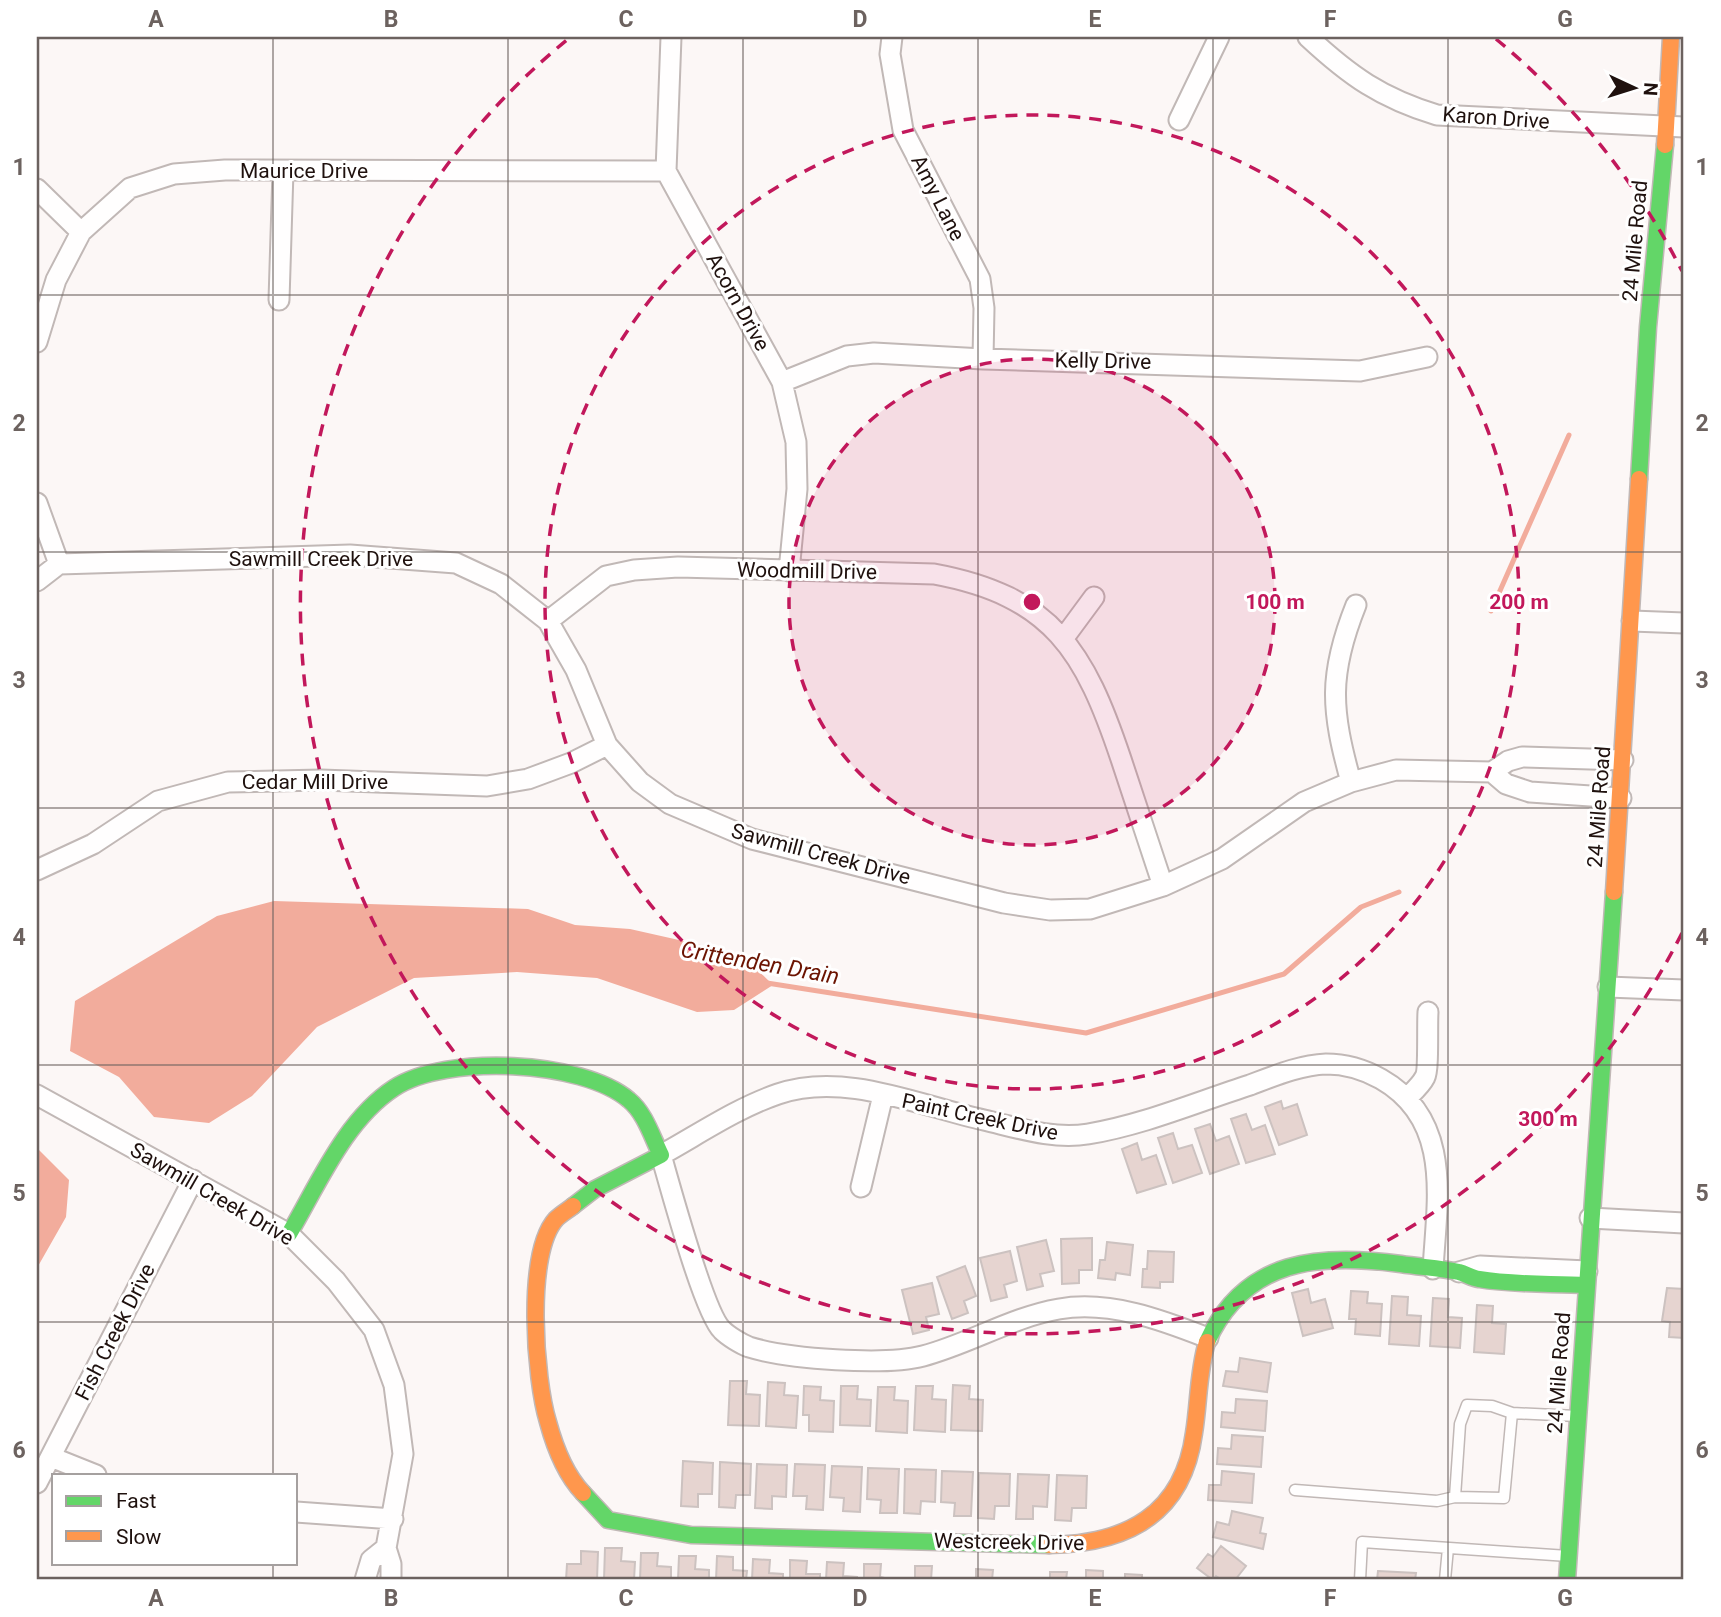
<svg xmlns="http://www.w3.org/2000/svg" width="1721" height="1617" font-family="Roboto,sans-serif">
	<rect width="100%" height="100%" fill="#fcf7f6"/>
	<!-- water -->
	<path fill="#f2ac9c" d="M274 901 528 909 575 925 630 929 741 954 773 985 734 1010 697 1012 597 978 517 972 414 978 317 1027 252 1096 209 1123 154 1117 119 1077 70 1051 75 1001 217 916Z
		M37 1148 69 1180 66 1217 37 1268Z"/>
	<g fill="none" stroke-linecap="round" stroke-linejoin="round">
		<!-- stream -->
		<path stroke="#f2ac9c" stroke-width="5" d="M1491 611 1569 435
			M767 983 1086 1033 1284 974 1361 907 1399 892"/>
	</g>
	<!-- building -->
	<path fill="#e6d4d0" stroke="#ccc2c0" stroke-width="2" d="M1281 1101 1283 1109 1297 1104 1307 1135 1279 1145 1265 1107Z
		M1246 1114 1252 1130 1265 1125 1275 1154 1246 1163 1231 1119Z
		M1210 1124 1216 1141 1229 1136 1239 1164 1210 1174 1195 1129Z
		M1173 1133 1178 1149 1192 1145 1202 1173 1173 1183 1158 1138Z
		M1137 1143 1142 1160 1156 1155 1166 1184 1137 1193 1122 1149Z
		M1092 1238V1270H1079V1283L1062 1284 1061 1239Z
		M1046 1240 1054 1271 1040 1274 1043 1286 1027 1290 1017 1247Z
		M1107 1242 1133 1245 1130 1275 1116 1273 1115 1280 1098 1278 1100 1260H1105Z
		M1010 1251 1017 1281 1004 1285 1007 1297 991 1301 980 1258Z
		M1148 1251 1174 1252 1173 1282H1160V1288L1142 1287 1143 1269H1147Z
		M965 1266 976 1296 964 1301 968 1313 952 1319 937 1277Z
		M932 1283 939 1314 926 1317 929 1330 913 1334 902 1290Z
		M1667 1288 1684 1289V1338L1669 1337 1670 1322 1662 1321Z
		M1308 1289 1311 1303 1325 1299 1333 1328 1303 1336 1292 1293Z
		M1351 1291 1368 1292 1367 1303 1382 1304 1380 1336 1355 1334 1356 1319H1349Z
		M1392 1296 1408 1297 1407 1315 1421 1316 1419 1346 1389 1344Z
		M1433 1298 1449 1299 1448 1317 1462 1318 1460 1348 1430 1346Z
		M1477 1305 1493 1306 1492 1323 1506 1324 1504 1354 1474 1352Z
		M1240 1358 1271 1363 1267 1392 1223 1386 1226 1371 1238 1372Z
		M730 1381H747L746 1394 760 1395 759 1426 728 1425Z
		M768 1382 785 1383 784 1395 798 1396 796 1428 766 1426Z
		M953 1385 970 1386 969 1399 983 1400 982 1431 951 1430Z
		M804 1386 821 1387 820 1400 834 1401 833 1432 809 1431V1415H803Z
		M841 1386H858L857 1399 871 1400 870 1426 840 1425Z
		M916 1386H933L932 1399 946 1400 945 1432 914 1430Z
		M878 1387H895L894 1400 908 1401 907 1433 876 1431Z
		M1236 1399 1267 1401 1265 1431 1221 1427 1222 1412 1235 1413Z
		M1232 1435 1263 1437 1261 1467 1217 1464 1218 1448 1231 1449Z
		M683 1461 713 1463 712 1494H698V1507L681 1506Z
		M720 1462 751 1464 750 1495H736L735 1508 719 1507Z
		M757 1464 787 1465 786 1497 772 1496V1509L755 1508Z
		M795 1464 825 1465 823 1510 806 1509 807 1496H793Z
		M832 1466 862 1467 860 1512 843 1511 844 1498 830 1497Z
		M868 1468 899 1469 897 1513H880L881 1500 867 1499Z
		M905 1469 936 1470 935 1502 921 1501 920 1514 904 1513Z
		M942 1471 973 1472 971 1516H954L955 1503 941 1502Z
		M1222 1471 1254 1474 1252 1503 1208 1500 1209 1485H1221Z
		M979 1473 1010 1474 1009 1506H995L994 1519 978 1518Z
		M1018 1474 1049 1475 1047 1507 1033 1506V1519H1016Z
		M1057 1475 1087 1476 1086 1508H1072L1071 1521 1055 1520Z
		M1232 1511 1263 1518 1260 1533 1266 1534 1263 1549 1213 1537 1217 1522 1229 1525Z
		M1221 1546 1246 1566 1235 1580H1222L1216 1576 1213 1580 1197 1568 1208 1554 1213 1557Z
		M605 1548H622L621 1561 635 1562 634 1580H604Z
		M581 1551 598 1552 597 1580H566L567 1564H581Z
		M641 1553H658L657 1566 671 1567V1580H640Z
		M679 1556H696L695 1569 709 1570V1580H678Z
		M717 1556 733 1557V1570L747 1571 746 1580H716Z
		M753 1559 770 1560 769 1573 783 1574V1580H752Z
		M790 1560 807 1561 806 1574H820V1580H790Z
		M827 1562 844 1563 843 1576 857 1577V1580H826Z
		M864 1564H881L880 1577 894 1580H864Z
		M915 1566H932L931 1580H901L915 1579Z
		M976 1569 993 1570 992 1580H976Z
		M1086 1570 1103 1571V1580H1086Z
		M1378 1571 1416 1573 1415 1580H1377Z
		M1050 1572H1067L1066 1580H1050Z
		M1125 1574 1142 1575V1580H1125Z"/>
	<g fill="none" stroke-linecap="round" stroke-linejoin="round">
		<!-- lane casing -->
		<g stroke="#c1b8b6" stroke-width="13">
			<path id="lane" d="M1295 1490 1437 1501 1455 1497 1460 1424 1467 1405 1492 1406 1512 1413 1577 1416
				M1455 1497 1504 1498 1512 1413
				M1360 1580 1362 1542 1568 1556
				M1445 1580 1448 1548"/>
		</g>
		<!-- street casing -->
		<g stroke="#c1b8b6" stroke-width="23">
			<path id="street" d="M671 37 666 171 782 382 796 442 797 489 789 571
				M892 37 890 54 903 130 980 279 984 308 983 359
				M1308 37C1350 76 1381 98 1437 115L1684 127
				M1179 120 1219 37
				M37 189 81 232
				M279 300 283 171
				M37 342 56 280 81 232 130 188 174 174 225 170 666 171
				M782 382 847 356 874 353 983 359 1360 371 1427 357
				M37 503 59 564
				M37 581 59 564 350 555 456 563 501 584 548 621 576 670 607 745 640 782 670 804 752 839 1004 903 1050 910 1090 909 1163 886 1222 859 1304 802 1351 782 1396 770 1492 772 1506 784 1530 792 1621 798
				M548 621 606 576 634 570 678 567 934 574C1053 596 1085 652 1121 759 1135 801 1149 844 1163 886
				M1632 621 1684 623
				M1063 639 1094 597
				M1492 772 1508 761 1522 757 1623 760
				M1351 782C1331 710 1328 675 1356 605
				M37 870 93 844 158 801 228 782 321 780 487 786 528 779 571 763 607 745
				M1608 987 1684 990
				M37 1095 289 1234 336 1281 374 1330 394 1385 403 1454 386 1548 391 1564V1580
				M1407 1098C1413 1092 1421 1085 1425 1077 1429 1070 1427 1025 1428 1012
				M861 1187 883 1095
				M1590 1218 1684 1223
				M1459 1272 1480 1266 1587 1271
				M1208 1338C1162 1320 1109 1300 1059 1309 1012 1317 969 1344 923 1356 884 1366 788 1359 749 1347 741 1344 728 1336 722 1330 704 1313 670 1186 661 1155 699 1134 737 1108 778 1094 844 1071 920 1106 984 1120 1018 1128 1054 1140 1088 1134 1143 1125 1197 1102 1250 1085 1274 1076 1300 1065 1326 1064 1345 1064 1365 1070 1381 1079 1453 1120 1437 1200 1433 1269
				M51 1457 96 1475
				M37 1483 193 1180
				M296 1512 393 1519
				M365 1580 371 1560 386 1548"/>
		</g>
		<!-- fast casing -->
		<g stroke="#c1b8b6" stroke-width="19">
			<path id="fast" d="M1639 479 1648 327 1665 145
				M289 1234C318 1185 345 1120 394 1088 446 1054 582 1060 629 1100 645 1113 652 1137 661 1155L595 1189 573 1206
				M1207 1342C1245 1258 1320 1253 1401 1264 1420 1267 1441 1268 1459 1272 1466 1274 1472 1278 1479 1279 1514 1285 1551 1283 1586 1285
				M583 1493 608 1520 691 1535 1049 1545
				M1567 1580 1614 892"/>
		</g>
		<!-- slow casing -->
		<g stroke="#c1b8b6" stroke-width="19">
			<path id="slow" d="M1665 145 1671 37
				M1614 892 1639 479
				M573 1206C568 1210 561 1214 556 1219 525 1253 535 1380 548 1422 555 1448 565 1474 583 1493
				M1049 1545C1126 1544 1183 1515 1194 1433 1199 1402 1198 1372 1207 1342"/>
		</g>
		<!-- lane -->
		<use href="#lane" stroke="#fffefe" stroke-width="10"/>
		<!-- street -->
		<use href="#street" stroke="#fffefe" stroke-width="19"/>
		<!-- fast -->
		<use href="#fast" stroke="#63d668" stroke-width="16"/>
		<!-- slow -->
		<use href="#slow" stroke="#ff974d" stroke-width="16"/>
	</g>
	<!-- grid -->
	<path fill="none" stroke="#6c625f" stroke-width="2" stroke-opacity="0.55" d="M273 37V1475M508 37V1580M743 37V1580M978 37V1580M1213 37V1580M1448 37V1580M37 295H1684M37 552H1684M37 808H1684M37 1065H1684M37 1322H1684M273 1563V1580"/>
	<!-- distance rings -->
	<circle cx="1032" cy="602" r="243" fill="#c2185b" fill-opacity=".12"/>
	<g fill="none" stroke="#c2185b" stroke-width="3.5" stroke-dasharray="12 9">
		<circle cx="1032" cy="602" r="243"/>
		<circle cx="1032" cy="602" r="487"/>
		<path d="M1682 933A730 730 0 1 1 568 39M1496 39A730 730 0 0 1 1682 271"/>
	</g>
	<g text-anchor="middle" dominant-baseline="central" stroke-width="6" stroke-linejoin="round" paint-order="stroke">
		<!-- street labels -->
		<g font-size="21" fill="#1f110e" stroke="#fff">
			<text transform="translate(1496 118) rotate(4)">Karon Drive</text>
			<text x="304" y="171">Maurice Drive</text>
			<text transform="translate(938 198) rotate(63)">Amy Lane</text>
			<text transform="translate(1635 241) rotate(-85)">24 Mile Road</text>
			<text transform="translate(738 302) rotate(61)">Acorn Drive</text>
			<text transform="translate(1103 361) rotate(1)">Kelly Drive</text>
			<text x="321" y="559">Sawmill Creek Drive</text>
			<text transform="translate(807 571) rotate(1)">Woodmill Drive</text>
			<text x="315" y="782">Cedar Mill Drive</text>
			<text transform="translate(1599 807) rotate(-86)">24 Mile Road</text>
			<text transform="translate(821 854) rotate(15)">Sawmill Creek Drive</text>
			<text transform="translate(980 1117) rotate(12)">Paint Creek Drive</text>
			<text transform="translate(212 1194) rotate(30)">Sawmill Creek Drive</text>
			<text transform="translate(115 1332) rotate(-63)">Fish Creek Drive</text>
			<text transform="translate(1559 1373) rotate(-86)">24 Mile Road</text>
			<text transform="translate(1009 1542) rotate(1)">Westcreek Drive</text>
		</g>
		<!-- water labels -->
		<g font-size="23" font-style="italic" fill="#6c1402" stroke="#fff">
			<text transform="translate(760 963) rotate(10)">Crittenden Drain</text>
		</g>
	</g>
	<circle cx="1032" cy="602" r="10" fill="#c2185b" stroke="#fff" stroke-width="3.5"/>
	<g font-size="21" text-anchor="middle" font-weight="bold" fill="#c2185b" stroke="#fff" stroke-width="6" stroke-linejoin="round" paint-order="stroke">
		<text x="1275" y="609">100 m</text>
		<text x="1519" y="609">200 m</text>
		<text x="1548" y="1126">300 m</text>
	</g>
	<!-- border -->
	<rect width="1721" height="1617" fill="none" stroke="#ffffff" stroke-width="77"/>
	<!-- legend -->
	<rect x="52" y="1474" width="245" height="91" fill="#ffffff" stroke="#a5a09f" stroke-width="2"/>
	<rect x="66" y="1496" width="35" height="10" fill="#63d668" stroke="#a5a09f" stroke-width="2"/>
	<text x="116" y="1508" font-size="21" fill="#1f110e">Fast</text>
	<rect x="66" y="1531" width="35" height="10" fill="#ff974d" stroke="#a5a09f" stroke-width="2"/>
	<text x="116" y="1544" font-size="21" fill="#1f110e">Slow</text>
	<!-- north arrow -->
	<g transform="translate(1634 88) rotate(94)" stroke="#ffffff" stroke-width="5" paint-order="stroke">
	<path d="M0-5L12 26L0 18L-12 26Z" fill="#1f110e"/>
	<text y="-10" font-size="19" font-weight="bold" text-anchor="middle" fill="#1f110e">N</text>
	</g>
	<rect x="38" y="38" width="1644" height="1540" fill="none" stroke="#6c625f" stroke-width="2.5"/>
	<g font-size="23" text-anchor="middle" font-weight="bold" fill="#6c625f">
		<text x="156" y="27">A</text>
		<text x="391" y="27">B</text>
		<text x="626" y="27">C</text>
		<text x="860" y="27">D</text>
		<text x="1095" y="27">E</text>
		<text x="1330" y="27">F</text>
		<text x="1565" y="27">G</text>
		<text x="19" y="175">1</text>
		<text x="1702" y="175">1</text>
		<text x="19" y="431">2</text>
		<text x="1702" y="431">2</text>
		<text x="19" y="688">3</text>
		<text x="1702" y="688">3</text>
		<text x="19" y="945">4</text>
		<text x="1702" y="945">4</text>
		<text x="19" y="1201">5</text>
		<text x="1702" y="1201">5</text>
		<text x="19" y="1458">6</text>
		<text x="1702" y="1458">6</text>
		<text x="156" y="1606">A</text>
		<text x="391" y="1606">B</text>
		<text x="626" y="1606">C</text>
		<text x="860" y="1606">D</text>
		<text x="1095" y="1606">E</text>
		<text x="1330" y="1606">F</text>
		<text x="1565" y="1606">G</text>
	</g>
</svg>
